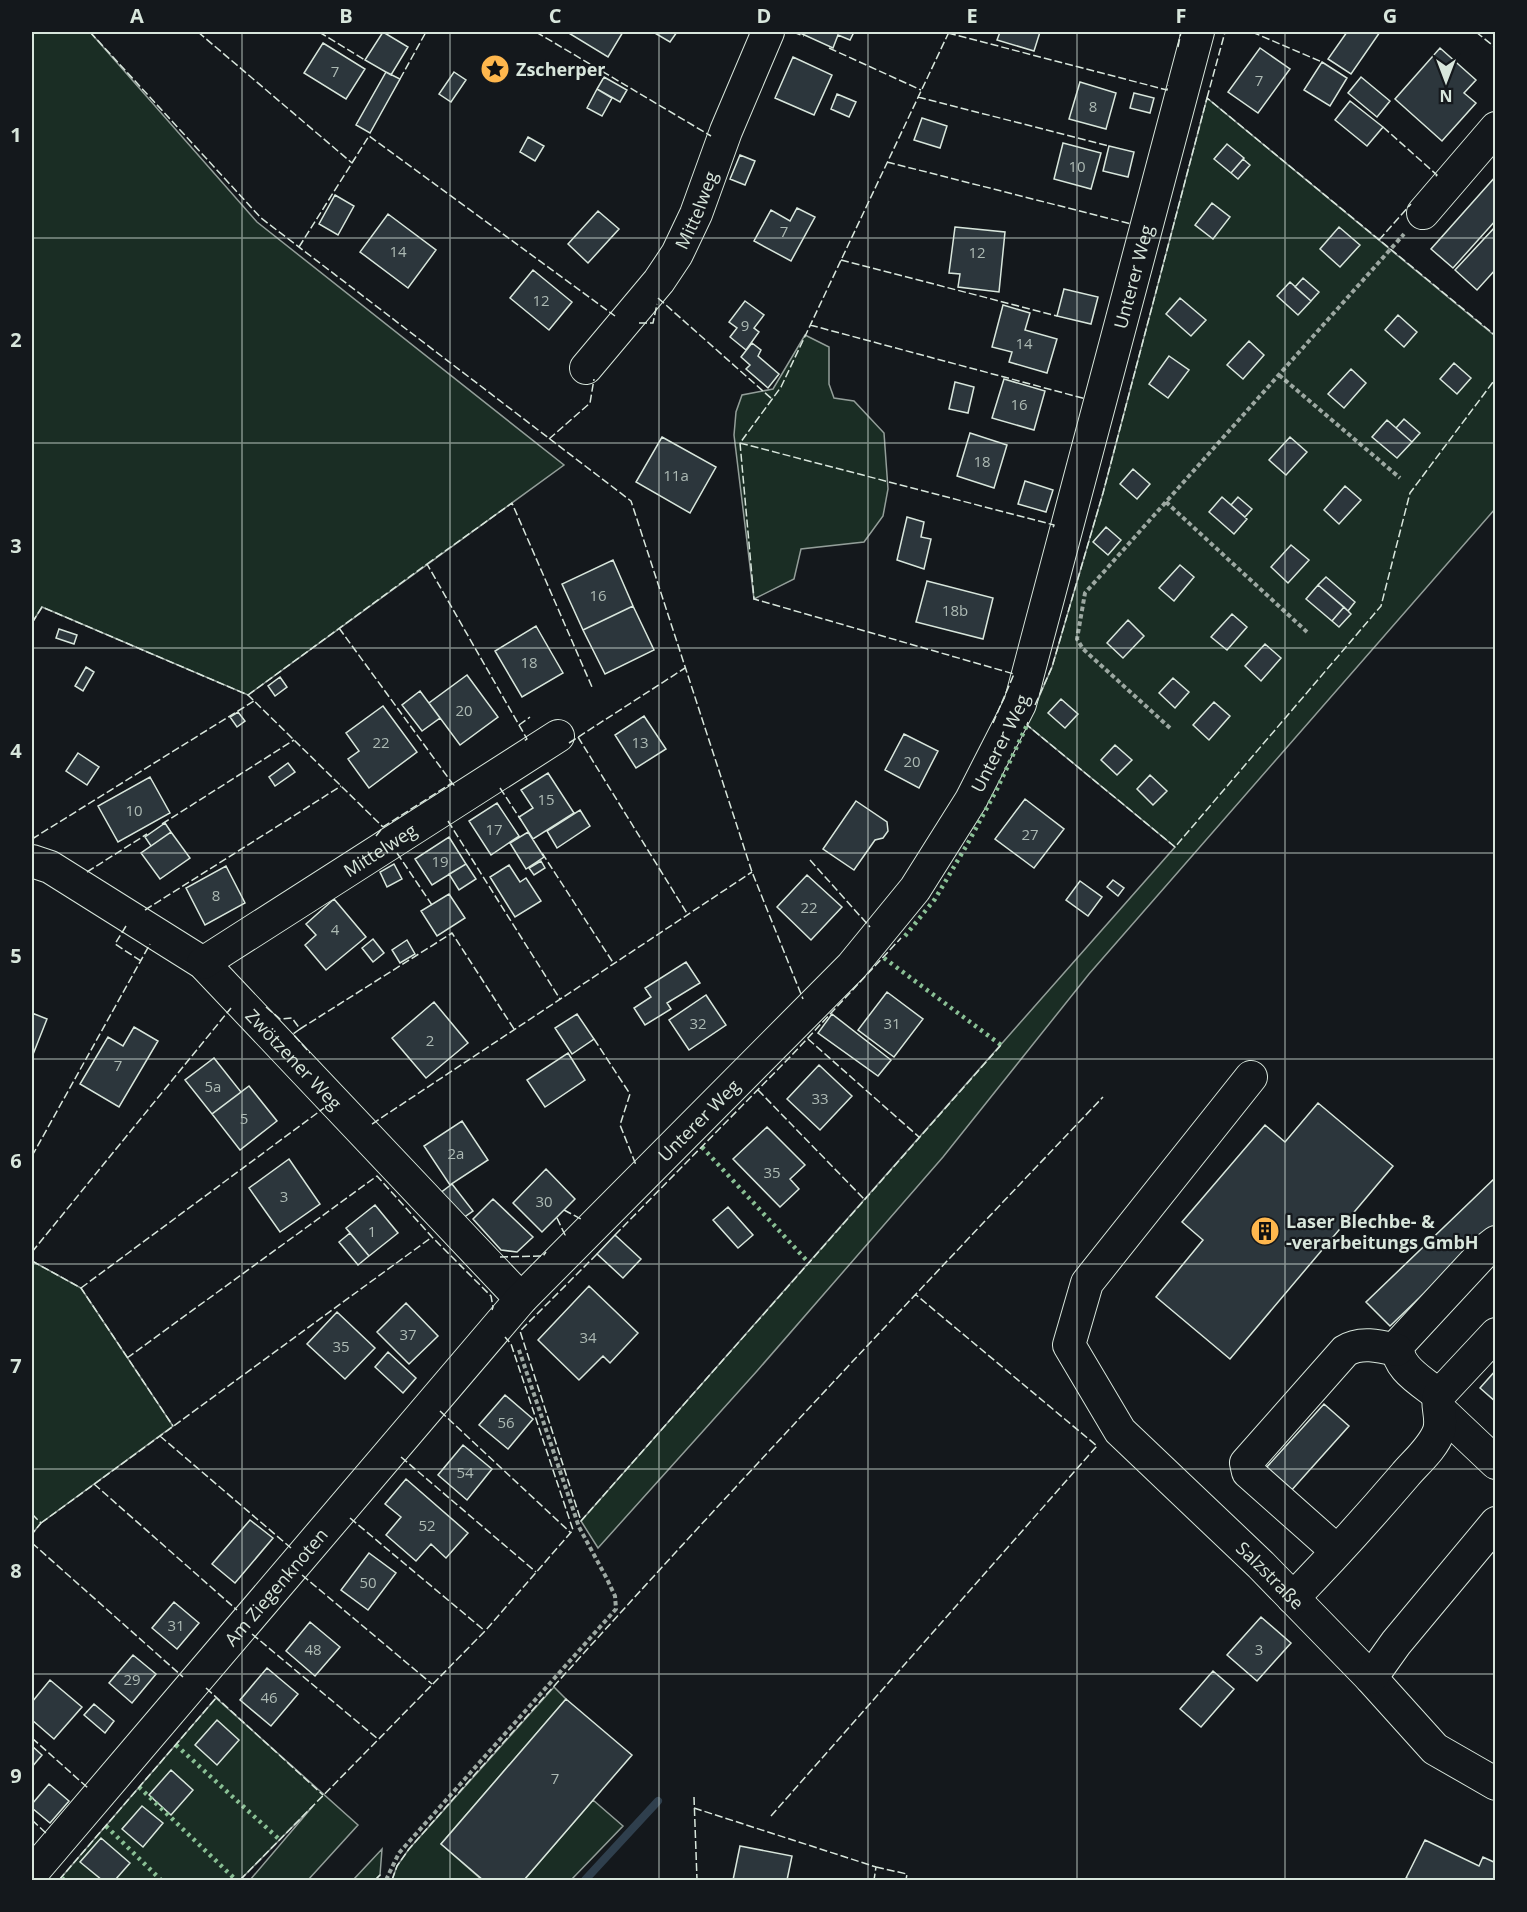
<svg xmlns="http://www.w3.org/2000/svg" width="1527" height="1912" font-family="'Open Sans',sans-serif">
	<rect width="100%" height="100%" fill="#14181c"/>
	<!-- green -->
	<path fill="#1a2d24" stroke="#939e99" stroke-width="1.5" d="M32 32H90L257 222 564 465 248 695 42 607 32 623Z
		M1207 98 1495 336V509L1089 974 943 1157 757 1371 598 1548 581 1521 1175 847 1027 725 1052 667 1103 493Z
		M805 335 829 347V384L834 398 854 401 884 433 888 489 883 516 864 542 801 549 794 579 754 599 734 435 736 412 742 395 773 389Z
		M32 1261 81 1288 173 1426 41 1523 32 1534Z
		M554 1687 566 1699 441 1844 482 1880H392L397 1866 409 1849Z
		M216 1698 358 1825 308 1880H250L313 1806 240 1880H59Z
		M593 1800 623 1826 571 1880H524Z
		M382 1849 380 1875 375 1880H353Z"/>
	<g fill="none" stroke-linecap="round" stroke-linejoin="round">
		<!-- stream -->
		<path stroke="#2f3f4d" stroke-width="8" d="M585 1880 658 1801"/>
	</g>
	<!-- building -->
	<path fill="#2c363c" stroke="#d8e6dc" stroke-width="1.5" d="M383 32 408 47 391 75 365 60Z
		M567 32H623L608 57Z
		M653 32H677L670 42Z
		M800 32H854L850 40 838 35 833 48 800 33Z
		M1000 32H1040L1034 51 997 40Z
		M1347 32H1380L1351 74 1328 59Z
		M323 43 365 69 346 99 304 73Z
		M1260 48 1290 69 1258 113 1228 92Z
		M1440 48 1476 80 1464 93 1476 103 1442 141 1395 99Z
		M793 57 832 75 814 115 775 98Z
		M1322 62 1347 78 1330 106 1304 90Z
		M386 72 400 79 370 133 356 125Z
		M454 72 466 80 451 102 439 94Z
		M604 77 627 90 620 102 597 89Z
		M1361 77 1390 101 1377 117 1348 93Z
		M1080 82 1116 93 1106 129 1069 119Z
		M597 89 612 98 602 116 587 108Z
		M1134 93 1154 98 1150 113 1130 108Z
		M837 94 856 102 849 117 831 109Z
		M1350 101 1383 127 1367 146 1335 120Z
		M922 118 947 126 940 148 914 140Z
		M528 137 544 146 535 161 520 152Z
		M1063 143 1101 153 1091 189 1054 179Z
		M1227 144 1244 158 1231 173 1214 159Z
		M1109 146 1134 152 1128 177 1103 171Z
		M740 155 755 161 745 185 730 179Z
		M1243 159 1250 165 1238 179 1231 173Z
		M1496 176V220L1453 268 1431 249Z
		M335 195 354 206 338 235 319 224Z
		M1212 203 1230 217 1213 239 1195 225Z
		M797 208 815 217 791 261 754 241 771 210 790 221Z
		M598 211 619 229 588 263 568 244Z
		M388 214 436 250 408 288 360 252Z
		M1496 226V269L1477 290 1455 270Z
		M955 227 1005 232 999 292 958 287 960 274 949 273Z
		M1339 227 1360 245 1340 267 1320 249Z
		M533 270 572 302 549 330 510 298Z
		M1303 278 1319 292 1311 301 1295 287Z
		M1290 282 1311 301 1298 315 1277 296Z
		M1064 289 1098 297 1091 324 1057 316Z
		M1180 298 1206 320 1191 336 1166 314Z
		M745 301 764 315 754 328 759 332 746 350 730 337 737 328 729 322Z
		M1003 305 1030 313 1025 330 1057 339 1047 373 1009 362 1012 352 992 347Z
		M1398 315 1417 332 1404 347 1385 330Z
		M1249 341 1264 355 1243 379 1227 365Z
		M752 343 761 350 758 356 779 374 768 388 746 369 750 365 741 357Z
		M1169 356 1189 370 1168 398 1149 384Z
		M1454 363 1471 378 1457 394 1440 379Z
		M1351 369 1366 383 1344 408 1328 394Z
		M1004 379 1045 391 1034 430 992 418Z
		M955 382 974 387 968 413 949 409Z
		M1404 419 1420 433 1412 442 1396 428Z
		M1387 420 1412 442 1397 458 1372 437Z
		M970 433 1007 445 994 488 957 476Z
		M662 437 716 467 690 513 636 482Z
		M1290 437 1307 452 1286 475 1269 460Z
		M1133 469 1150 484 1137 499 1120 484Z
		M1025 481 1053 490 1046 512 1018 504Z
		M1345 486 1361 500 1339 524 1324 510Z
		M1222 497 1247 519 1234 534 1209 512Z
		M1238 497 1252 509 1245 517 1231 505Z
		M907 517 924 522 921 537 931 539 924 569 897 560Z
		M1106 527 1121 540 1108 555 1093 542Z
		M1291 545 1309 560 1288 583 1271 567Z
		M613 560 633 606 583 630 562 584Z
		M1180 565 1194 577 1174 601 1159 588Z
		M1326 577 1355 602 1348 611 1318 585Z
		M927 581 993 598 983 639 916 622Z
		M1318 585 1344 607 1332 621 1306 599Z
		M633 606 654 650 605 674 583 630Z
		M1344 607 1351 614 1339 627 1332 621Z
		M1232 614 1247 627 1227 650 1211 637Z
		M1128 620 1144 636 1123 658 1107 643Z
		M536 626 563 673 522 697 495 651Z
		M59 629 77 635 74 644 56 638Z
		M1265 644 1281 658 1261 681 1245 666Z
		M86 667 94 672 83 691 75 686Z
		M467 675 498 717 460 745 429 703Z
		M280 677 287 687 275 696 268 686Z
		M1173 678 1189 692 1175 708 1159 693Z
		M420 691 440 718 422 731 402 705Z
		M1061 699 1078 714 1065 728 1048 713Z
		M1214 702 1230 716 1209 740 1193 725Z
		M383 706 417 752 369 788 348 759 359 751 346 733Z
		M238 712 245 721 237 727 230 717Z
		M644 716 666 749 636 768 615 735Z
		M904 734 938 751 919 788 885 770Z
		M1115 745 1132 760 1117 775 1101 760Z
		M78 753 99 767 87 785 66 771Z
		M288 763 295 772 275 786 269 777Z
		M548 773 574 813 533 839 519 817 533 808 521 790Z
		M1150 775 1167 791 1153 805 1137 789Z
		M150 777 170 813 118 842 98 806Z
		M1025 799 1064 829 1034 868 995 839Z
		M856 801 887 822 888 831 883 838 875 840 854 870 823 849Z
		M497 803 519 836 491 855 469 821Z
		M580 810 590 826 557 848 547 831Z
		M165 823 171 832 151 846 145 837Z
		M171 832 190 858 160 879 141 853Z
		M528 832 544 857 526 869 510 843Z
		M449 837 466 864 432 885 415 859Z
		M541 861 545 868 534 875 529 868Z
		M394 864 402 879 387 887 380 872Z
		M466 864 476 879 459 890 449 874Z
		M509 865 520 882 526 878 541 901 515 917 490 877Z
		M226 866 245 903 205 925 186 888Z
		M807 875 842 907 811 940 777 907Z
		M1113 880 1124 888 1118 896 1107 887Z
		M1080 881 1102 897 1088 916 1066 900Z
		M449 894 465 918 437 936 421 911Z
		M334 899 366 937 326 970 305 945 316 935 306 924Z
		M373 939 384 953 373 962 362 948Z
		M407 940 415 954 400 963 392 950Z
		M686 962 700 983 667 1003 671 1009 645 1025 634 1008 651 997 645 988Z
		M887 992 923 1019 894 1057 858 1030Z
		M706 995 726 1025 689 1050 669 1020Z
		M434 1002 468 1043 426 1078 392 1038Z
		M32 1013 47 1019 32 1057Z
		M577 1014 594 1039 572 1054 555 1028Z
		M832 1014 891 1060 878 1076 818 1033Z
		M134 1027 158 1041 119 1107 80 1084 108 1037 123 1046Z
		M568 1053 585 1080 545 1107 527 1080Z
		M214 1058 241 1092 212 1114 185 1080Z
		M819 1065 852 1096 820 1130 787 1099Z
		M249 1086 277 1121 240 1150 212 1114Z
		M1318 1103 1393 1166 1230 1359 1156 1297 1203 1240 1182 1222 1265 1125 1285 1142Z
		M462 1121 488 1160 450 1185 424 1146Z
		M767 1127 805 1165 790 1179 799 1189 780 1207 733 1159Z
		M289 1159 320 1204 280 1232 249 1188Z
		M546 1169 575 1199 542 1232 513 1203Z
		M1496 1177V1224L1390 1326 1366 1302Z
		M452 1184 473 1211 460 1220 439 1194Z
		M493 1199 533 1237 517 1252 501 1250 473 1219Z
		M375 1205 398 1233 369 1256 346 1228Z
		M728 1207 753 1235 738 1248 713 1220Z
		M350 1233 369 1256 358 1265 339 1242Z
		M615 1235 641 1259 623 1278 597 1254Z
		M589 1286 638 1333 610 1363 603 1356 579 1380 538 1340Z
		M406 1303 438 1336 409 1364 377 1332Z
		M337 1312 375 1348 345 1379 307 1344Z
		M388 1352 416 1378 403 1393 375 1367Z
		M1496 1370V1402L1480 1388Z
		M505 1395 533 1419 508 1449 479 1425Z
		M1324 1404 1349 1426 1290 1492 1265 1469Z
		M463 1445 492 1469 467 1500 438 1475Z
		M406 1479 468 1533 446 1558 431 1544 416 1561 386 1535 401 1517 385 1504Z
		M250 1520 273 1538 235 1583 212 1564Z
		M369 1553 396 1573 368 1610 341 1590Z
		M174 1602 199 1623 177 1649 152 1628Z
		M1261 1617 1291 1643 1257 1681 1227 1655Z
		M310 1622 340 1647 315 1676 286 1651Z
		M133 1655 156 1674 132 1703 109 1683Z
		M267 1668 298 1694 271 1726 240 1700Z
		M1213 1671 1234 1689 1201 1727 1180 1709Z
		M50 1680 82 1707 54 1739 32 1720V1702Z
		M566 1699 632 1755 524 1880H483L441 1844Z
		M94 1704 114 1721 105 1733 84 1715Z
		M217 1720 239 1740 217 1765 195 1745Z
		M32 1746 42 1755 32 1767Z
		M171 1770 193 1790 171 1815 149 1795Z
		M49 1784 69 1801 50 1823 32 1808V1804Z
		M142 1806 163 1823 143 1847 122 1829Z
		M101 1838 130 1863 115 1880H102L80 1862Z
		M1425 1840 1479 1866 1483 1857 1496 1863V1880H1413L1406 1878Z
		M740 1846 792 1856 787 1880H733Z"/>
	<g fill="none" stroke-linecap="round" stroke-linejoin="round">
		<!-- minor casing -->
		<g stroke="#d8e6dc" stroke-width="34">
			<g id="minor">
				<path d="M1423 213 1496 128"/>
				<path id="s1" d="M586 368 659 281 677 254 696 214 726 131 768 32"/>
				<path id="s2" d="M32 861 50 867 203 963 521 1299"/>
				<path id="s3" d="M203 963 558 736"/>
				<path id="s4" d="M1251 1077 1087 1283 1069 1345 1120 1431 1261 1565 1371 1678 1435 1749 1496 1784"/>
				<path d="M1439 1395C1424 1383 1391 1365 1400 1343L1487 1249 1496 1242"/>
				<path d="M1441 1411 1496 1463"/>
				<path d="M1337 1551 1248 1472 1246 1463 1345 1351C1360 1341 1380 1346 1397 1350"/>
				<path d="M1293 1598C1332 1558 1369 1517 1405 1475 1416 1462 1433 1448 1439 1431 1443 1417 1436 1407 1439 1395L1496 1334"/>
				<path d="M1371 1678 1396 1643 1496 1523"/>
				<path id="s5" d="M32 1873 521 1299 852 966 915 889 971 800 1020 704 1198 32"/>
			</g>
		</g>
		<!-- path -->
		<path stroke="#9da8a2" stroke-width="4" stroke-dasharray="4.5 3" stroke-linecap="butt" d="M1279 375 1400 478
			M1166 502 1307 632
			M1170 728 1083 649 1077 639 1085 593 1404 234
			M386 1880 399 1853 616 1609 615 1596 607 1579 579 1527 518 1347"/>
		<!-- minor -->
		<use href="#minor" stroke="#14181c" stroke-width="32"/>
		<!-- hedge -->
		<path stroke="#8ac095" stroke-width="4.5" stroke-dasharray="3 4.5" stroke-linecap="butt" d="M905 936 935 899 968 843 997 789 1027 725
			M884 958 1001 1045
			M702 1147 809 1263
			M176 1745 280 1840
			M139 1787 236 1880
			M106 1826 161 1880
			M62 1878 64 1880"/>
		<!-- fence -->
		<path stroke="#d8e6dc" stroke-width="1.5" stroke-dasharray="8 3" stroke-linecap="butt" d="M90 32 261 218 631 501 752 872 803 999
			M198 32 352 163
			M319 32 365 60
			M536 32 711 136
			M793 32 804 36
			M949 32 781 387 740 443 754 599 1014 674 993 723
			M1252 32 1322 62
			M1476 32 1496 48
			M948 33 1167 90 1168 85
			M1178 47 1181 32
			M829 48 921 90
			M400 79 426 32
			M918 97 1109 146
			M1207 98 1225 32
			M1383 127 1437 175 1435 177
			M887 162 1131 224
			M1379 240 1411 204
			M299 247 369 136 615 316
			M841 260 1057 316
			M658 298 772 399
			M639 323H653L657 304
			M810 325 1086 399
			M549 439 590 403 594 379
			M740 443 1054 525 1053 528
			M427 564 512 503 592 687
			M32 623 42 607 248 695 383 827
			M339 628 452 783 454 785 456 784
			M248 695 427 564 527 739 524 741
			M1035 705 1052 667 1103 493 1207 98 1496 336
			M1028 722 1027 725 1175 847 1381 606 1410 493 1496 378
			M519 725 530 717
			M578 737 688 915
			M569 743 685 668
			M500 788 521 820
			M448 821 560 999
			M162 824 294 740
			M376 836 383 827 452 783
			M32 839 254 701
			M397 853 432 905
			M542 853 614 964
			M810 860 870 927
			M87 872 147 834
			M145 910 341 786
			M126 926 115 944 141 961
			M266 1007 280 1019 292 1018 300 1029 293 1034 310 1053
			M300 1029 452 933 514 1029
			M594 1039 630 1094 620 1125 636 1165
			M808 1039 919 1137
			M758 1090 864 1199
			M372 1124 752 872
			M32 1156 150 944
			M564 1210 581 1219 582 1217
			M557 1218 565 1235 564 1236
			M615 1235 792 1055 901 938
			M32 1252 231 1008
			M597 1254 520 1331 581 1521 1001 1045
			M500 1257 543 1256 546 1252
			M32 1261 81 1288 173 1426
			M81 1288 324 1108
			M127 1358 377 1176 432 1237 491 1296 493 1307 492 1310
			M440 1411 571 1533
			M160 1436 291 1548
			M401 1457 536 1572
			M94 1484 237 1610
			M32 1514 41 1523 32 1534
			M350 1518 485 1631
			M41 1523 432 1237
			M32 1543 183 1677
			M302 1575 432 1684
			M252 1634 378 1739
			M206 1688 323 1795
			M32 1738 88 1788
			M694 1797 697 1880
			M694 1808 876 1867 874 1880
			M771 1816 1097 1446 915 1294
			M32 1820 48 1835
			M876 1867 907 1874 906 1880
			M59 1880 216 1698
			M240 1880 485 1631 573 1530 511 1344 505 1337
			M375 1880 380 1875 378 1880
			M392 1880 397 1866 409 1849C634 1593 867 1344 1103 1097"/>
	</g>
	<!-- grid -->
	<path fill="none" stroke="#d8e6dc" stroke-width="1.5" stroke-opacity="0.55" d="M242 32V1880M450 32V1880M659 32V1880M868 32V1880M1077 32V1880M1285 32V1880M32 238H1496M32 443H1496M32 648H1496M32 853H1496M32 1059H1496M32 1264H1496M32 1469H1496M32 1674H1496"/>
	<!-- icons -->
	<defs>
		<g id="sight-disc" transform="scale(1.5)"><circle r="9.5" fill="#ffb74d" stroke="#14181c"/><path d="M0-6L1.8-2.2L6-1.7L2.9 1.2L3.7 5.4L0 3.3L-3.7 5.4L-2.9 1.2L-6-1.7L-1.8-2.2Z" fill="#111"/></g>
		<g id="building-disc" transform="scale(1.5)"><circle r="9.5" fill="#ffb74d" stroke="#14181c"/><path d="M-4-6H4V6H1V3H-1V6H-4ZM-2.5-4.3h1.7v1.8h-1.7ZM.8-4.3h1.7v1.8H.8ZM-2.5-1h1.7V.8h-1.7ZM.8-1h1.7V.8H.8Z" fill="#111"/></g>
	</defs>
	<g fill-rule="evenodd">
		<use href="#sight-disc" x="495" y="69"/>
		<use href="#building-disc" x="1265" y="1231"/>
	</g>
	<g text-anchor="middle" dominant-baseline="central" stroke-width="4.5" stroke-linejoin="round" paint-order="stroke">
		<!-- number labels -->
		<g font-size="15" fill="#adbab4">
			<text x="335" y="71">7</text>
			<text x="1259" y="80">7</text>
			<text x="1093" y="106">8</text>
			<text x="1077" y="166">10</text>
			<text x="784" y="231">7</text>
			<text x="398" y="251">14</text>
			<text x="977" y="252">12</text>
			<text x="541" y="300">12</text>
			<text x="745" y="325">9</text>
			<text x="1024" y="343">14</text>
			<text x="1019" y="404">16</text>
			<text x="982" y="461">18</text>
			<text x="676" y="475">11a</text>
			<text x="598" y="595">16</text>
			<text x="955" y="610">18b</text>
			<text x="529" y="662">18</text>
			<text x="464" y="710">20</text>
			<text x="381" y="742">22</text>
			<text x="640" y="742">13</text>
			<text x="912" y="761">20</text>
			<text x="546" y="799">15</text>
			<text x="134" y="810">10</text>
			<text x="494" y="829">17</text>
			<text x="1030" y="834">27</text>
			<text x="440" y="861">19</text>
			<text x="216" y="895">8</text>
			<text x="809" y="907">22</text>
			<text x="335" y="929">4</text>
			<text x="698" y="1023">32</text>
			<text x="892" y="1023">31</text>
			<text x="430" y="1040">2</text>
			<text x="118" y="1065">7</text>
			<text x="213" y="1086">5a</text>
			<text x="820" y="1098">33</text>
			<text x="244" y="1118">5</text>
			<text x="456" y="1153">2a</text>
			<text x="772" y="1172">35</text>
			<text x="284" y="1196">3</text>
			<text x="544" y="1201">30</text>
			<text x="372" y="1231">1</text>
			<text x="408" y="1334">37</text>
			<text x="588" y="1337">34</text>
			<text x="341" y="1346">35</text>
			<text x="506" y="1422">56</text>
			<text x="465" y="1472">54</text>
			<text x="427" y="1525">52</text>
			<text x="368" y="1582">50</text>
			<text x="176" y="1625">31</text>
			<text x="313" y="1649">48</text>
			<text x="1259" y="1649">3</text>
			<text x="132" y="1679">29</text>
			<text x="269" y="1697">46</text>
			<text x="555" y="1778">7</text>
		</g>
		<!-- poi labels -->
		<g font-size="18" font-weight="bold" fill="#d8e6dc" stroke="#14181c" text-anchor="start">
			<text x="516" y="69">Zscherper</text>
			<text x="1286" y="1221">Laser Blechbe- &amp;<tspan x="1286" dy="21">-verarbeitungs GmbH</tspan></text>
		</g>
		<!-- street labels -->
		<g font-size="18" fill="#d8e6dc" stroke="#14181c">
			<text stroke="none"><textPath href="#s1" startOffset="194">Mittelweg</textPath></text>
			<text stroke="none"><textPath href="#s5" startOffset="1978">Unterer Weg</textPath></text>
			<text stroke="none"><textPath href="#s5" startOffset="1492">Unterer Weg</textPath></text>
			<text stroke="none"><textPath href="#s3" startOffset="210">Mittelweg</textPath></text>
			<text stroke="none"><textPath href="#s2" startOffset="332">Zwötzener Weg</textPath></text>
			<text stroke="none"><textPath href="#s5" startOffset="1006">Unterer Weg</textPath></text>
			<text stroke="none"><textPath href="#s4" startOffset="636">Salzstraße</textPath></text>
			<text stroke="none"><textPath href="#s5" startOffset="376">Am Ziegenknoten</textPath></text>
		</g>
	</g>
	<!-- border -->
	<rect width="1527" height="1912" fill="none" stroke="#14181c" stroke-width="66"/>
	<!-- north arrow -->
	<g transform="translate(1446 81) rotate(180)" stroke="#14181c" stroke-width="4.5" paint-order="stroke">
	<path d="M0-4.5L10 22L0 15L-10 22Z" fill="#d8e6dc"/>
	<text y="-9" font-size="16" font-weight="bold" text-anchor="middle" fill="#d8e6dc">N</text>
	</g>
	<rect x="33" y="33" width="1461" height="1846" fill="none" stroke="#d8e6dc" stroke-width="2"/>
	<g font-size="20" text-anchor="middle" font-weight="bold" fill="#d8e6dc">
		<text x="137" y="23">A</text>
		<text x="346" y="23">B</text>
		<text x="555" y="23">C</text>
		<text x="764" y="23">D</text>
		<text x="972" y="23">E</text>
		<text x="1181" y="23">F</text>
		<text x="1390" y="23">G</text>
		<text x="16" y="142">1</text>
		<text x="16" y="347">2</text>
		<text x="16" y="553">3</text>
		<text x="16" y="758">4</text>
		<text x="16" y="963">5</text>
		<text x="16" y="1168">6</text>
		<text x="16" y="1373">7</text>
		<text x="16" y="1578">8</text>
		<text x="16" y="1783">9</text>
	</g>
</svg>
